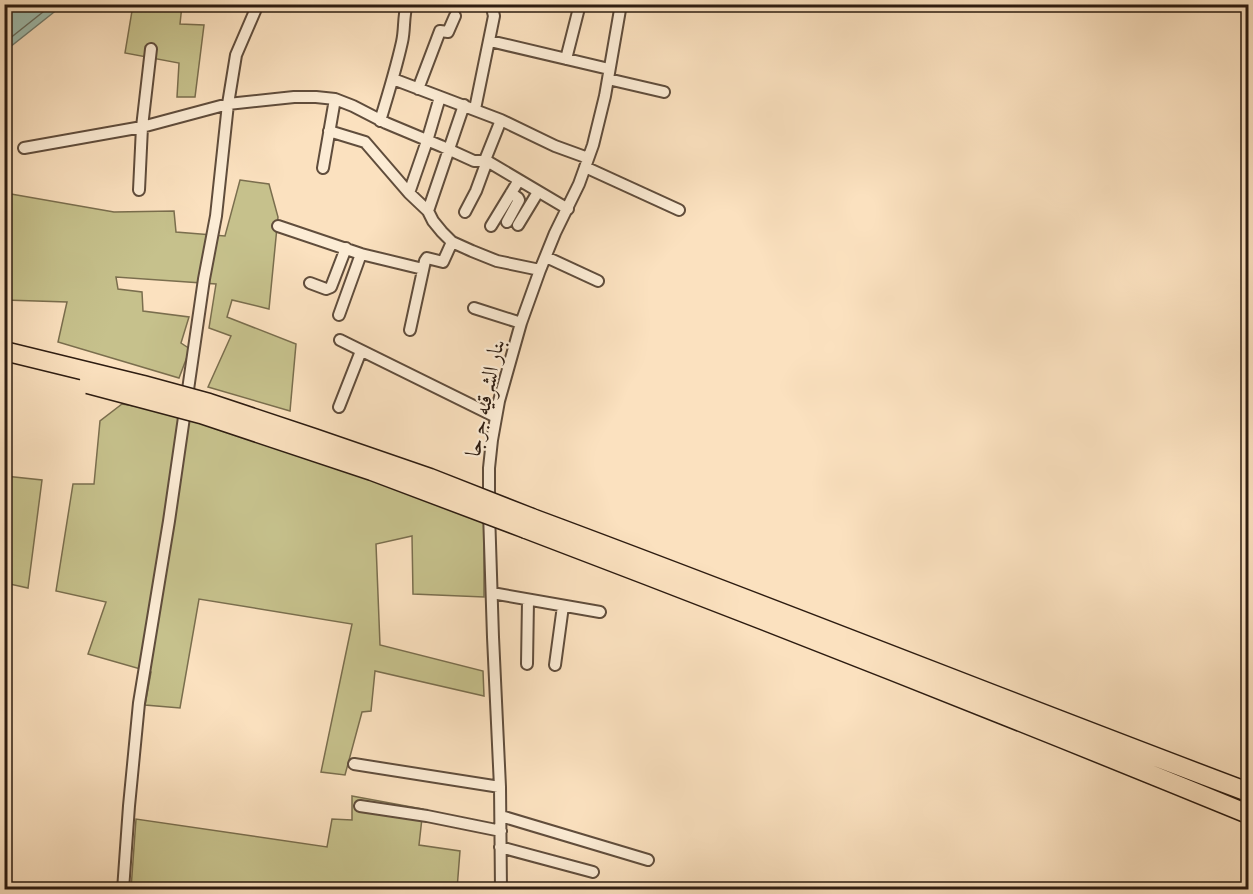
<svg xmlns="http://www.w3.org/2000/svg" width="1253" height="894" font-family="'IM FELL Double Pica',Amiri,serif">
	<rect width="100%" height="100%" fill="#fbe1bf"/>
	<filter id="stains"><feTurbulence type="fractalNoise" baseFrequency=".00333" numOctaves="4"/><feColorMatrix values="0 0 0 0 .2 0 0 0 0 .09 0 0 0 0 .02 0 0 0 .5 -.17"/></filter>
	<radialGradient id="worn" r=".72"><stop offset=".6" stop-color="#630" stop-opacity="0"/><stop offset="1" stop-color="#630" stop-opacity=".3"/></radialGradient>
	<!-- green -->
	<path fill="#c6c18c" stroke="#7a6e4e" stroke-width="1.5" d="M133 5H182L180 24 204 25 195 97H177L179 63 125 53Z
		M240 180 269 184 278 217 269 309 232 300 227 317 296 344 290 411 208 387 231 336 209 328 216 284 116 277 118 289 142 292 143 311 189 317 181 343 190 349 179 378 58 342 67 302 5 300V194H11L114 212 174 211 176 232 225 236Z
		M122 404 165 411 283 448 484 521V597L413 594 412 536 376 544 380 645 483 671 484 696 375 671 371 711 362 712 345 775 321 772 352 624 199 599 180 708 145 705 151 672 88 654 106 602 56 591 73 484H94L100 421Z
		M5 476 42 480 28 588 5 583Z
		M352 796 423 809 419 845 460 851 457 889H131L136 819 327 847 332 819 352 820Z"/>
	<!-- water -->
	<path fill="#9fbeb0" stroke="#717d70" stroke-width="1.5" d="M5 4H63V5L5 51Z"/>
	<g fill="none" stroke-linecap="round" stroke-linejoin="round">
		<!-- shore -->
		<path stroke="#666d60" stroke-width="1.5" d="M4 43 53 4"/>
		<!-- minor casing -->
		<g stroke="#604d3c" stroke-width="14">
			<path id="minor" d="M490 41 609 69
				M566 59 580 4
				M393 79 501 120 555 146 588 158
				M608 79 664 92
				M418 89 440 31 448 32 455 16
				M475 109 494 16 491 4
				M380 121C388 95 396 69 402 42 405 29 403 17 407 4
				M329 131 365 142 409 193 428 211 433 221 442 232 452 242 472 251 497 261 540 270
				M24 148 142 127 228 104 294 97H316L335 99 353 106 386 123 441 146 474 161H487L568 209
				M485 160 501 120
				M585 167 679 210
				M323 168 335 99
				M139 190 142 127 151 49
				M409 193 427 141 440 97
				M428 211 464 105
				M465 212 476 191 487 161
				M507 222 519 200 518 198 511 193
				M518 225 538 192
				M278 226 361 254 423 269
				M491 226 519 180
				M546 257 598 281
				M310 283 326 289 331 287 346 248
				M474 308 521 323
				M339 315 361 254
				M410 330 425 261 427 258 443 262 452 242
				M340 340 496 417
				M339 407 361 351
				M492 593 600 612
				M527 664 528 600
				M555 665 563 606
				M354 764 500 787
				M360 806 427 816 501 831
				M501 816 648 860
				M500 847 593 872
				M123 890 129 806 139 703 169 521 204 279 216 216 228 104 236 55 258 4
				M501 890 500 787 493 637 489 512V468L492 440 499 401 521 323 540 270 555 233 579 184 593 145 605 96 621 4"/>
		</g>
		<!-- trunk casing -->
		<g stroke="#2d1c11" stroke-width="21">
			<path id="trunk" d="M532 518C772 607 1009 702 1248 792
				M526 529C768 621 1009 716 1248 814"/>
		</g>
		<!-- minor -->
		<use href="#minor" stroke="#fcecd5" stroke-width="10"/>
		<!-- trunk -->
		<use href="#trunk" stroke="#fbe1bf" stroke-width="18"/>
		<!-- trunk-bridge casing -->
		<g stroke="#2d1c11" stroke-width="21" stroke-linecap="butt">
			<path id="trunk-bridge" d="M4 351 143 385 209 403 314 438 430 478 532 518
				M88 384 201 414 372 471 526 529"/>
		</g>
		<!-- trunk-bridge -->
		<use href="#trunk-bridge" stroke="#fbe1bf" stroke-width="18"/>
	</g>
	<g text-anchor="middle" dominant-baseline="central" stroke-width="4.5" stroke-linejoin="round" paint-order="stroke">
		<!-- street labels -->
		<g font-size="22" fill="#2d1c11" stroke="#fcecd5">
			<text transform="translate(485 398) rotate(-78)">بنار الشرقيه جرجا</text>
		</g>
	</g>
	<!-- margin -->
	<rect width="1253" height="894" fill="none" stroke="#fbe1bf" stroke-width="24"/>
	<rect x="6" y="6" width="1241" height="882" fill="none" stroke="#2d1c11" stroke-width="3"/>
	<rect x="12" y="12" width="1229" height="870" fill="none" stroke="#2d1c11" stroke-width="1.5"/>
	<rect width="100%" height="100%" filter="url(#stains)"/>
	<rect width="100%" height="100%" fill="url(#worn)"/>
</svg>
